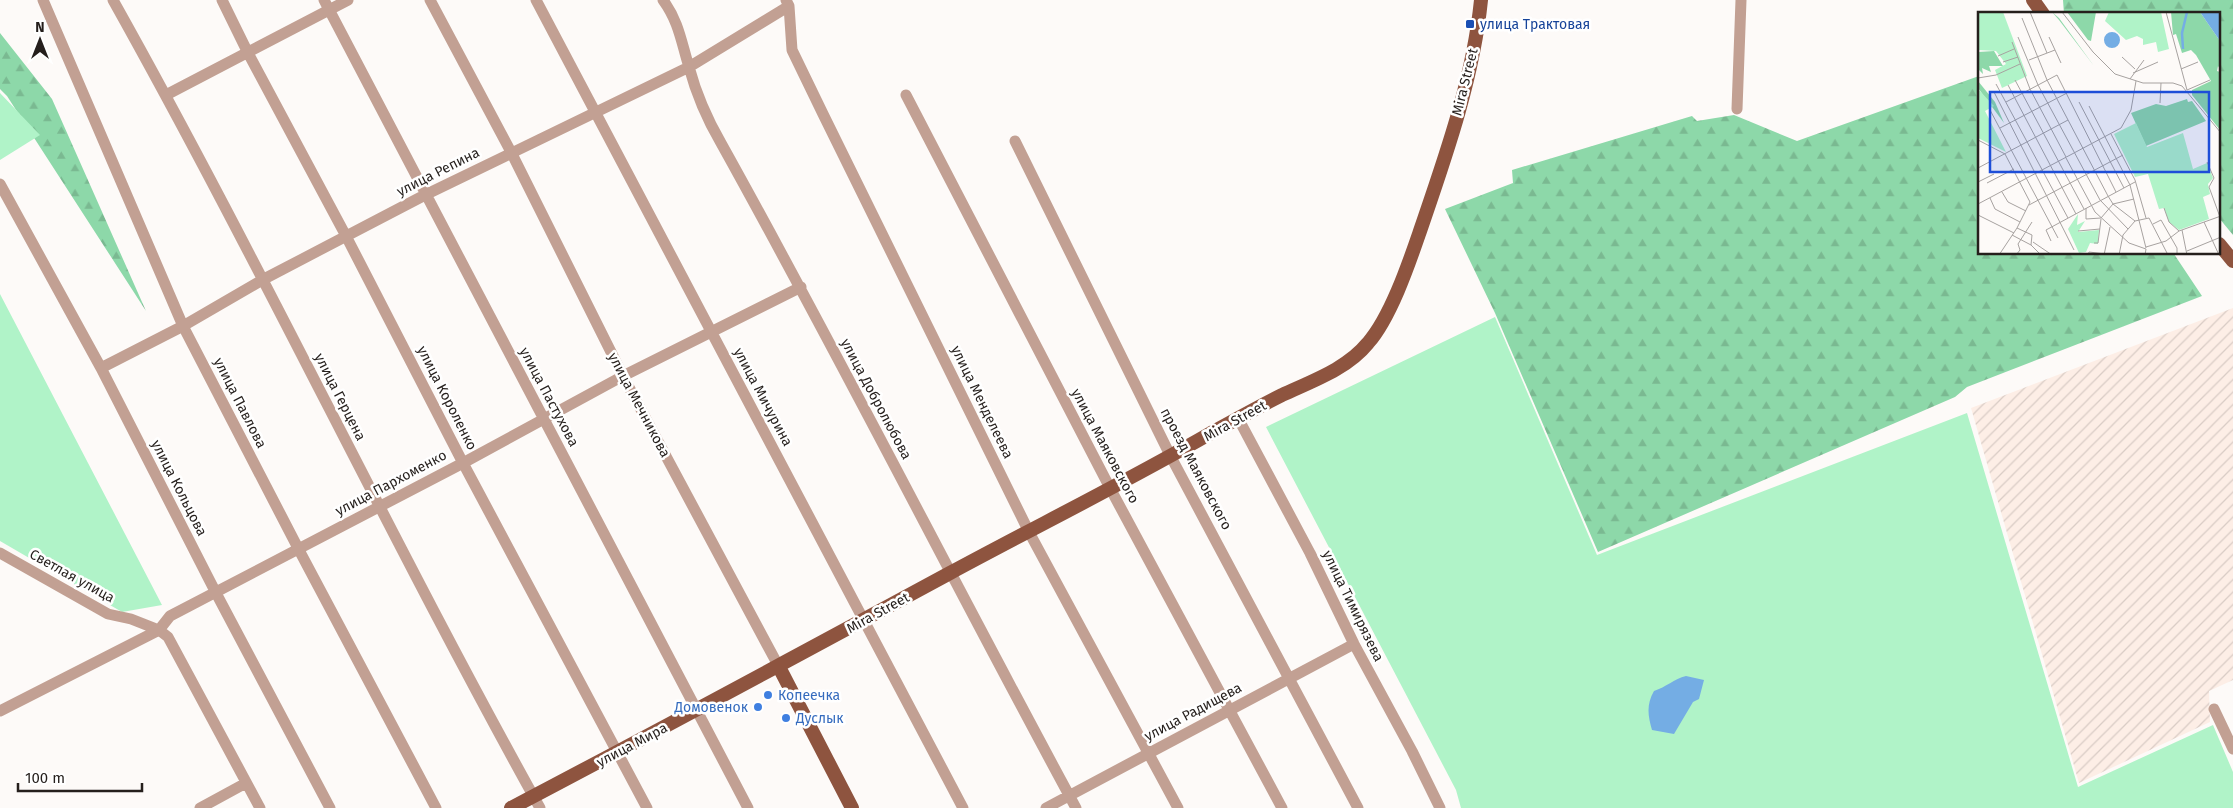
<svg xmlns="http://www.w3.org/2000/svg" width="2233" height="808" font-family="'Fira Sans',sans-serif">
	<defs>
		<pattern id="industrial-furrows" width="10" height="10" patternUnits="userSpaceOnUse" patternTransform="scale(1.25)"><rect width="10" height="10" fill="#fdeee6"/><path d="M-1 1l2-2M0 10L10 0M9 11l2-2" fill="none" stroke="#d9ccc5"/></pattern>
		<pattern id="forest-firs" width="22" height="20" patternUnits="userSpaceOnUse" patternTransform="scale(1.25)"><rect width="22" height="20" fill="#8dd8a9"/><path d="M5 1l3.5 6h-7zM16 11l3.5 6h-7z" fill="#7ab991"/></pattern>
	</defs>
	<rect width="100%" height="100%" fill="#fdfaf8"/>
	<!-- industrial -->
	<path fill="url(#industrial-furrows)" d="M2233 308V680L2209 691 2210 722 2079 783 1971 408Z"/>
	<!-- forest -->
	<path fill="url(#forest-firs)" d="M2063 0H2233V235L2219 218V14H2064Z
		M0 33 52 99 146 311 7 96 0 89Z
		M1979 76V254H2174L2202 296 1967 387 1955 397 1598 552 1495 313 1445 209 1513 183 1512 170 1692 116 1697 121 1734 115 1797 141Z"/>
	<!-- garden -->
	<path fill="#b0f3c8" d="M0 93 40 135 0 160Z
		M0 294 162 605 122 612 0 541Z
		M1495 317 1597 555 1967 413 2078 787 2213 725 2233 772V808H1461L1456 790 1266 427Z"/>
	<!-- water -->
	<path fill="#74ade4" d="M1686 676 1704 680 1699 699 1693 702 1674 734 1652 730C1648 716 1646 705 1654 691 1666 687 1674 679 1686 676Z"/>
	<g fill="none" stroke-linecap="round" stroke-linejoin="round">
		<!-- minor -->
		<path stroke="#c2a093" stroke-width="11" d="M43 0 183 326 299 550 436 808
			M113 0C262 266 392 542 540 808
			M222 0 248 53 346 236 463 463 647 808
			M324 0 748 808
			M430 0 511 152 623 376 779 667
			M536 0 963 808
			M663 0C679 22 681 41 689 67 696 93 707 119 721 143 843 362 956 587 1076 808
			M786 0 789 6 792 50 823 114 1029 532 1178 808
			M166 95 348 0
			M906 95 1110 488 1282 808
			M1737 109 1741 0
			M1015 141 1171 457 1358 808
			M0 184 101 368 216 593 330 808
			M101 368 183 326 264 279 425 195 689 67 789 6
			M1238 418 1310 553 1354 644 1412 751 1440 808
			M0 553 108 614 131 619 159 630 168 637 260 808
			M2214 709 2233 749
			M0 711 159 630 170 616 463 463 623 376 801 287
			M200 808 246 783
			M1046 808 1354 644"/>
		<!-- major -->
		<path stroke="#8e543f" stroke-width="14" d="M2033 0 2043 14
			M2219 244 2233 261
			M779 667 852 808
			M511 808C658 731 804 652 950 573 1037 526 1126 482 1211 433 1235 420 1258 407 1282 395 1312 381 1347 369 1368 343 1390 318 1408 266 1419 234 1445 158 1473 80 1481 0"/>
	</g>
	<!-- markers -->
	<rect fill="#1a4fb4" stroke="#fff" stroke-width="2" x="1465" y="19" width="10" height="10" rx="2.5"/>
	<g fill="#3f7fe0" stroke="#fff" stroke-width="2">
		<circle cx="768" cy="695" r="5"/>
		<circle cx="758" cy="707" r="5"/>
		<circle cx="786" cy="718" r="5"/>
	</g>
	<g text-anchor="middle" dominant-baseline="central" stroke-width="5" stroke-linejoin="round" paint-order="stroke">
		<!-- transit labels -->
		<g font-size="14" fill="#164399" stroke="#fff" text-anchor="start">
			<text x="1480" y="24">улица Трактовая</text>
		</g>
		<!-- street labels -->
		<g font-size="14" fill="#251f1c" stroke="#fff">
			<text transform="translate(1465 82) rotate(-76)">Mira Street</text>
			<text transform="translate(438 172) rotate(-27)">улица Репина</text>
			<text transform="translate(340 397) rotate(63)">улица Герцена</text>
			<text transform="translate(549 397) rotate(62)">улица Пастухова</text>
			<text transform="translate(763 397) rotate(62)">улица Мичурина</text>
			<text transform="translate(447 398) rotate(63)">улица Короленко</text>
			<text transform="translate(876 399) rotate(62)">улица Добролюбова</text>
			<text transform="translate(982 402) rotate(64)">улица Менделеева</text>
			<text transform="translate(240 403) rotate(63)">улица Павлова</text>
			<text transform="translate(639 405) rotate(62)">улица Мечникова</text>
			<text transform="translate(1235 421) rotate(-29)">Mira Street</text>
			<text transform="translate(1105 446) rotate(62)">улица Маяковского</text>
			<text transform="translate(1196 469) rotate(62)">проезд Маяковского</text>
			<text transform="translate(391 483) rotate(-28)">улица Пархоменко</text>
			<text transform="translate(179 488) rotate(63)">улица Кольцова</text>
			<text transform="translate(72 576) rotate(29)">Светлая улица</text>
			<text transform="translate(1353 606) rotate(64)">улица Тимирязева</text>
			<text transform="translate(878 613) rotate(-29)">Mira Street</text>
			<text transform="translate(1193 712) rotate(-28)">улица Радищева</text>
			<text transform="translate(632 745) rotate(-28)">улица Мира</text>
		</g>
		<!-- shop labels -->
		<g font-size="14" fill="#366cbe" stroke="#fff" text-anchor="start">
			<text x="778" y="695">Копеечка</text>
			<text x="748" y="707" text-anchor="end">Домовенок</text>
			<text x="796" y="718">Дуслык</text>
		</g>
	</g>
	<!-- overview -->
	<g transform="translate(1978 12)">
		<rect width="242" height="242" fill="#fdfaf8"/>
		<path d="M100 202 99 213 107 209 100 220 121 218 120 232 112 231 108 240 101 241 90 217Z" fill="#b0f3c8"/>
		<path d="M74 0 81 6 116 54 81 8ZM89 0H118L113 29 110 28ZM193 0H222L242 29V57L240 54 239 59 242 60V118L214 83V78L233 69 218 43 213 38 204 41 198 22 195 23ZM16 39 25 54H11L13 60 4 56 5 62 0 57V40ZM0 69 17 90 26 111 0 76ZM209 87 210 90 214 89 228 109 168 134 153 101 178 92 188 94Z" fill="#8dd8a9"/>
		<path d="M0 0H25L49 64 24 76 17 58 28 52 18 39 0 38ZM131 0H183L191 37 180 40 178 30 165 33V27L159 24 148 28 127 9ZM0 77 16 94 7 99 28 140 0 126ZM158 111 169 135 205 121 215 157 229 151 235 166 230 172 232 182 225 185 231 207 201 218 191 210 186 196 181 197 170 162 157 165 136 122Z" fill="#b0f3c8"/>
		<path d="M222 0H242V29L233 16ZM126 28a8 8 0 1 1 16 0a8 8 0 1 1-16 0Z" fill="#74ade4"/>
		<path fill="none" stroke="#74ade4" stroke-width="2.5" d="M205 37 204 21 209 0"/>
		<path fill="none" stroke="#a7a2a0" stroke-width="1" d="M52 0 69 41M84 0 115 40 137 62 165 71H195L204 74 243 121M188 0 209 78 232 68M44 6 69 68 130 184 135 192 157 209M40 25 60 73 122 188 150 217M71 25 83 51M34 30 52 77 88 145M20 44 36 37M144 45 157 57M51 48 77 38M25 50 40 45M203 57 220 50M155 61 180 50M0 66 18 63 42 52M152 67 166 48M37 68 106 197M18 72 90 206M30 73 98 202M16 80 96 238M28 90 79 63 138 180M101 90 146 176M182 91 183 71M111 94 152 173 168 236M12 98 80 226M22 116 89 81M133 122 157 168 168 206M0 128 27 142M88 146 117 200 151 231 168 237 167 243M229 150 236 166 231 175 242 205M0 156 90 108M0 170 16 162M9 171 36 157M24 180 30 190 48 199M12 186 17 197 42 210M0 192 143 116 153 98 158 69M51 193 145 143M108 196V207L123 206 135 192 156 187M186 196 191 210 201 219M0 203 36 221M226 210 241 243M175 212 183 208 199 236V242M39 216 54 223 53 233 63 243M204 218 209 243M100 219 122 217M34 223 53 233M73 229 68 218 157 170M55 230 74 243M116 231H120L123 207M168 235 188 229 201 219 243 204M209 239 243 225M21 243 39 216 52 190 27 142M38 243 42 238 40 232 54 210M110 243 111 240 127 242M126 243 132 215M141 243 145 223 157 209 171 206 190 243"/>
		<path fill="#1d4ed8" fill-opacity="0.15" stroke="#1d4ed8" stroke-width="2.5" d="M12 80H231V160H12Z"/>
		<rect width="242" height="242" fill="none" stroke="#251f1c" stroke-width="2.5"/>
	</g>
	<!-- north arrow -->
	<g transform="translate(40 40)" stroke="#ffffff" stroke-width="4" paint-order="stroke">
	<path d="M0-4L9 19L0 12L-9 19Z" fill="#251f1c"/>
	<text y="-8" font-size="14" font-weight="bold" text-anchor="middle" fill="#251f1c">N</text>
	</g>
	<!-- scale -->
	<path d="M18 783v8h124v-8" fill="none" stroke="#251f1c" stroke-width="2.5"/>
	<text x="25" y="783" font-size="15" fill="#251f1c" stroke="#ffffff" stroke-width="4" paint-order="stroke">100 m</text>
</svg>
